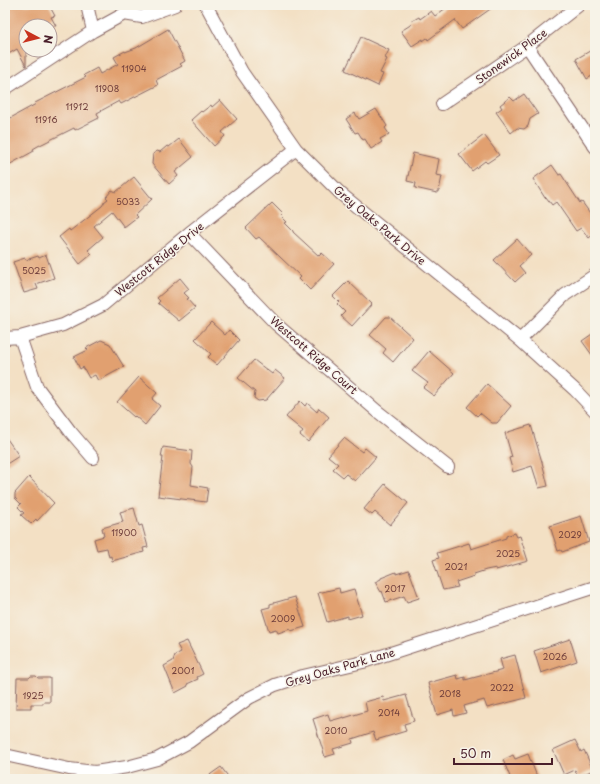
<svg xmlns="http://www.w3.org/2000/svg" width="600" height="784" font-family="'Playpen Sans',sans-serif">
	<rect width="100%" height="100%" fill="#f7f3e8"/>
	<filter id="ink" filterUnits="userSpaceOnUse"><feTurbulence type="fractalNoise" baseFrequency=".025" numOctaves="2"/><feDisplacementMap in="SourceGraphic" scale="8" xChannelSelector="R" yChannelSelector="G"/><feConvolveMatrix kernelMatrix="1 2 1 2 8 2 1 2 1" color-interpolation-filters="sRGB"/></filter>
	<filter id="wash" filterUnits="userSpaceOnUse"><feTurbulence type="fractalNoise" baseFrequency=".012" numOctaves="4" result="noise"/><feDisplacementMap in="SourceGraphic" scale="16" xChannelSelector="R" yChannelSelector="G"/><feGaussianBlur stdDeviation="0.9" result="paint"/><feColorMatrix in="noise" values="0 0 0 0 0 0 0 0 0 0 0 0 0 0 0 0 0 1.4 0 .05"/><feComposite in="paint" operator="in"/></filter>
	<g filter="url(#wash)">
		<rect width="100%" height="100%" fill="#f3e0c4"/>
		<g id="blocks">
			<!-- building -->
			<path fill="#e1a06f" d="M5 5H49L55 16 51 17 56 26H26V66L17 49 5 56Z
				M450 5H496L462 29 455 20 428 40 427 38 423 41V39L412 46 401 31 412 24 410 22 419 17 420 19 431 11 435 16Z
				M168 29 185 61 180 64 182 66 156 80 158 85 121 104 119 101 97 113 99 118 75 130 74 128 38 146 33 149 34 151 5 167V121L36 104 35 103 86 77 84 75 97 68 100 74 118 64 114 57 125 51V52L136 48Z
				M361 37 389 50 385 58 387 59 380 73 383 74 378 86 345 70Z
				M595 48V74L587 79 576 59Z
				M524 94 538 114 530 119 528 126 524 129 517 128 511 133 496 112 502 108 500 105 510 97 514 101Z
				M220 100 237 119 222 132 225 136 214 146 191 120 201 111 202 112 211 105 212 107Z
				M376 109 387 126 385 128 389 134 380 139 382 142 371 149 365 139 363 140 358 132 355 133 346 119 355 113 359 119Z
				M484 135 499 155 487 163 485 161 472 171 459 154Z
				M179 139 193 157 175 172 178 176 169 184 152 164 153 154 157 151 160 152 167 146 169 147Z
				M413 153 439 159 436 175 442 176 439 191H437V193L415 188 416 183 407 181Z
				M552 165 559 175 561 174 580 203 582 202 595 220V233L589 238 581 228 576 231 556 202 552 205 546 197 545 198 533 179Z
				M134 177 152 199 135 215 137 217 124 227 112 211 94 226 103 237 88 250 92 254 80 264 59 237 69 229 70 231 102 206 104 203V202L108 199 106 197 112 190 116 192Z
				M272 203 283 214 281 216 287 222 285 223 293 231V232L319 256 322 253 334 264 310 290 299 279 301 277 259 237 256 239 246 228Z
				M517 239 531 255 519 266 525 273 515 282 494 260Z
				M46 255 54 278 36 284 38 289 24 293 13 262 25 258 26 260 38 256 39 258Z
				M180 278 189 289 184 293 189 298 187 299 195 308 179 321 158 303 160 301 157 298Z
				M348 281 372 304 352 326 341 316 345 312 337 304 339 302 333 296Z
				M386 317H390L413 338 393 362 383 353 386 349 370 335Z
				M211 322 225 335 229 330 239 340 217 365 208 357 211 354 195 339Z
				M595 332V359L582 341Z
				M101 340 110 344 124 367 98 381 95 375 89 378 83 367 80 369 74 357 88 350 86 348Z
				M429 351 454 373 434 396 423 388 428 383 412 371Z
				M254 360 272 374 275 370 285 378 266 400 258 401 254 398 255 392 238 378Z
				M139 377 157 393 152 399 160 406 145 425 135 416 134 417 117 402Z
				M487 384 511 406 497 423H492L480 413 477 416 467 407Z
				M300 401 305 406 307 403 317 412 319 408 329 417 308 442 300 435 303 431 286 417Z
				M531 425 542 462 548 486 539 488 532 466 513 472 509 458 512 457 505 433Z
				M5 436 19 456 5 465Z
				M344 438 362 452 365 448 376 457 355 481 346 474 343 477 333 469 338 464 328 456Z
				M163 447 192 451 191 464 193 467 191 485 208 488 206 502 158 496 163 457H161Z
				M29 477 54 503 37 521 36 519 31 524 21 515 24 513 18 507 21 504 15 498V493Z
				M385 484 408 503 390 525 375 512 372 515 364 509Z
				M134 508 139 526 142 525 148 547 143 548 144 552 112 561 111 556 109 557 107 548 97 550 94 539 104 536 102 528 123 522 120 512Z
				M581 516 589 542 562 552 561 550 558 551 550 526Z
				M515 533 517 537 520 536 528 561 496 570V568L486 570 474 574V576L456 582 458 587 443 590 433 560 439 558 437 553 469 543 471 549 506 538V536Z
				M409 570 419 598 407 602 404 596 386 602 382 591 381 592 375 582 381 579V578L396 572V574Z
				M339 588 340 593 354 589 362 615 348 619V616L327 622 318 593Z
				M295 597 305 627 291 631 290 629 278 633 276 629 269 631 262 609 270 607V604Z
				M570 639 577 661 541 673 534 651Z
				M187 641 203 674 197 677 198 679 187 684 188 686 175 693 164 666 173 661 175 655 181 652 177 645Z
				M515 655 526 698 487 708 484 700 464 706 466 713 454 716 453 710 437 715 428 683 457 675 458 679 465 677V680L503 670 500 659Z
				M31 676H36L38 678H50V702H43V704H31V708H16L17 678H29Z
				M406 695 414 721 404 724 406 731 376 740 373 732 352 739 353 743 333 749 335 754 325 757 313 719 328 714 330 721 344 717V718L367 711 365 702 383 697 384 701Z
				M575 740 581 752 584 750 593 770 578 777 575 770 564 775 553 750Z
				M528 754 538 779H511L503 760 513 755 515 759Z
				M221 767 230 779H204Z"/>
		</g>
	</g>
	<g filter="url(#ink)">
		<use href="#blocks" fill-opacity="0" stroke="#856361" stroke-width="1"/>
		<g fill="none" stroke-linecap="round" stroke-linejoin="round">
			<!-- minor casing -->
			<g stroke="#856361" stroke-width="14">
				<path id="minor" d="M87 5 93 31
					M132 5 124 14 142 17 175 5
					M206 5 242 72 296 149 341 194 520 340 575 390 595 411
					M527 46 595 147
					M5 89 93 31 124 14
					M442 104 527 46 579 5
					M189 233 276 324 377 411 448 467
					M20 337 37 387 70 431 93 458
					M5 338 20 337 63 325 103 305 189 233 296 149
					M520 340 565 295 595 275
					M5 755 69 769 95 772 127 767 157 759 189 742 249 698 275 685 303 676 363 662 595 587"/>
			</g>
			<!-- minor -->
			<use href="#minor" stroke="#fff" stroke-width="12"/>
		</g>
	</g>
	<g text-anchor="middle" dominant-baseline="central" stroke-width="3" stroke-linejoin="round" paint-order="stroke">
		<!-- number labels -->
		<g font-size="9" fill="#703f3c">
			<text x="134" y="68">11904</text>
			<text x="107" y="88">11908</text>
			<text x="77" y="106">11912</text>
			<text x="46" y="119">11916</text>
			<text x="128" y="201">5033</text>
			<text x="34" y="270">5025</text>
			<text x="124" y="532">11900</text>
			<text x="570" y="534">2029</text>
			<text x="508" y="553">2025</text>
			<text x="456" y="566">2021</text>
			<text x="395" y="588">2017</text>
			<text x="283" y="618">2009</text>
			<text x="555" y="656">2026</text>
			<text x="183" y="670">2001</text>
			<text x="502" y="687">2022</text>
			<text x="450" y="693">2018</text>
			<text x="33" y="695">1925</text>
			<text x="389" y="712">2014</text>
			<text x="336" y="730">2010</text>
		</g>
		<!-- street labels -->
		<g font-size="11" fill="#4a1f2b" stroke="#f7f3e8">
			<text transform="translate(511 56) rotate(-36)">Stonewick Place</text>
			<text transform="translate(380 225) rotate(40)">Grey Oaks Park Drive</text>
			<text transform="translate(159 259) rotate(-39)">Westcott Ridge Drive</text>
			<text transform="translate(314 355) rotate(41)">Westcott Ridge Court</text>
			<text transform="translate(340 667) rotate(-16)">Grey Oaks Park Lane</text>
		</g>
	</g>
	<!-- margin -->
	<rect width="600" height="784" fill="none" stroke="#f7f3e8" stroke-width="20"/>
	<!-- north arrow -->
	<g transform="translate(38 38) rotate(97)"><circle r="19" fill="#f7f3e8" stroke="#b29e9c"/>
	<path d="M0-3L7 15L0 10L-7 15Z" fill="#c8321e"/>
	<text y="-6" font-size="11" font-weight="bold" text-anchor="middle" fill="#4a1f2b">N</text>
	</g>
	<!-- scale -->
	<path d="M454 758v6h98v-6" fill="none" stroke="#4a1f2b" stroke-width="2"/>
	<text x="460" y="758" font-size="12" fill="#4a1f2b" stroke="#f7f3e8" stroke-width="3" paint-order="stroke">50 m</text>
</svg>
